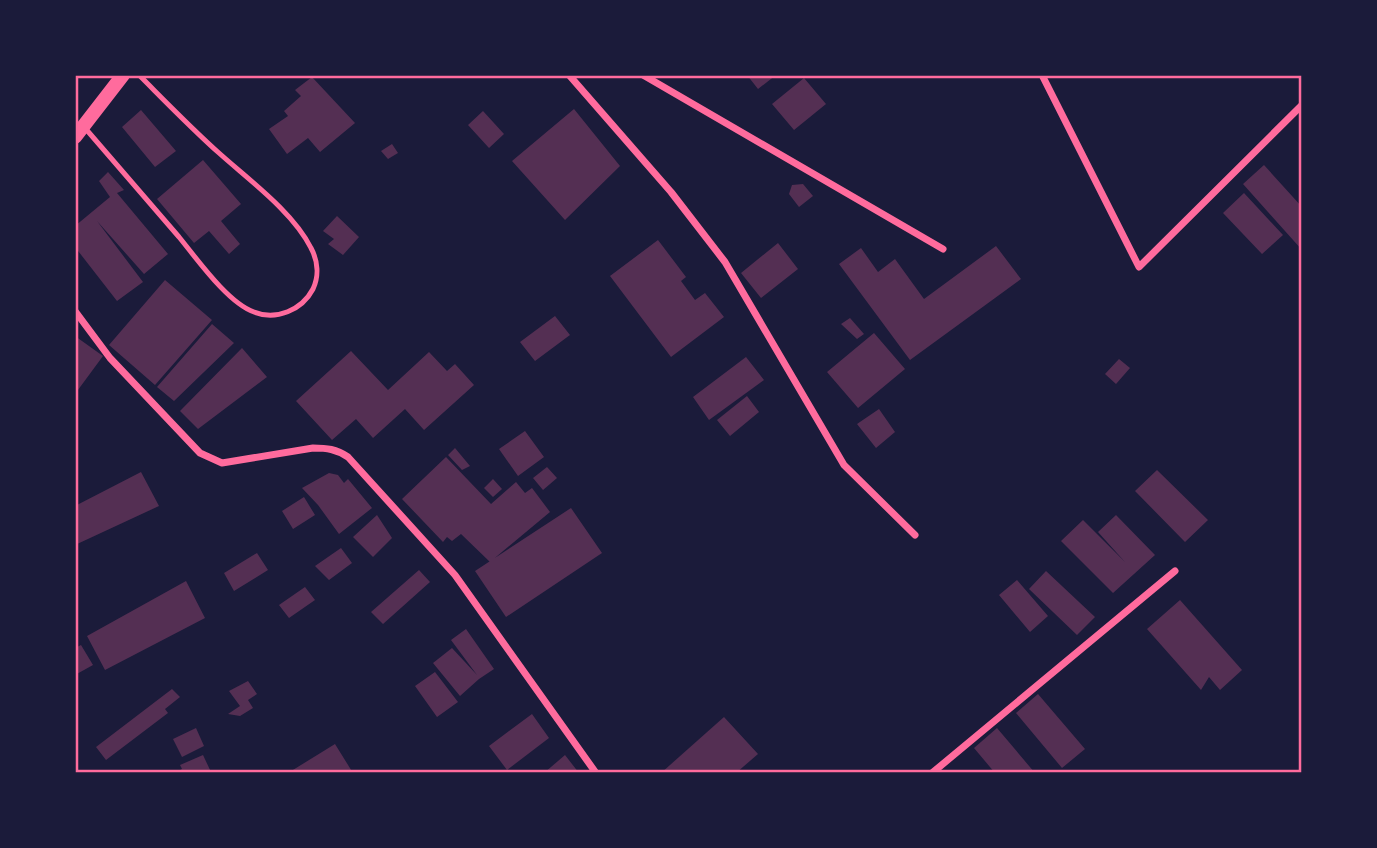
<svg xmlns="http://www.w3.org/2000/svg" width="1377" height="848" font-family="Figtree,sans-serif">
	<rect width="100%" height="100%" fill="#1b1b3a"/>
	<!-- building -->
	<path fill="#542f53" d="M747 75H776L758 89Z
		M312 77 355 123 320 152 308 138 287 154 269 129 288 116 284 111 301 96 295 90Z
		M804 78 826 104 794 130 772 104Z
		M574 109 620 166 565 220 512 161Z
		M141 110 176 151 155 167 122 127Z
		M483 111 504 134 489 148 468 125Z
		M392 144 398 153 388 159 381 151Z
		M203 160 241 204 221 221 240 244 229 254 209 231 194 243 157 199Z
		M1264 165 1302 207V250L1243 184Z
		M108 172 124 190 117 193 168 254 144 274 97 221 143 282 117 301 75 247V226L110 197 99 181Z
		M803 184 813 196 799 207 789 194 792 185Z
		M1244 193 1283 235 1262 254 1223 213Z
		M337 216 359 237 343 255 328 244 334 239 323 231Z
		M658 240 686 277 681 281 695 300 705 293 724 317 671 357 610 276Z
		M778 243 798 269 761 298 741 273Z
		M996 246 1021 279 910 360 839 264 861 248 878 272 895 259 924 299Z
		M165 280 212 320 155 385 109 345Z
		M555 316 570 335 535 361 520 342Z
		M850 318 864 334 857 339 841 324Z
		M212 324 234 343 174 401 157 387Z
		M874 333 905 369 858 408 827 372Z
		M75 336 103 356 75 394Z
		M242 348 267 377 198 429 180 411Z
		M351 351 388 390 429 352 447 371 455 364 474 385 424 430 405 409 373 438 356 419 332 440 296 401Z
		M746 357 764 380 709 420 693 397Z
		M1119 359 1130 368 1116 384 1105 374Z
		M747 396 759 412 730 436 717 420Z
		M879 409 895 432 876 448 857 424Z
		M525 431 544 457 518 476 499 449Z
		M455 448 470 466 462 470 448 455Z
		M446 457 491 504 516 482 525 493 532 488 550 512 490 562 461 534 452 541 447 537 443 542 402 499Z
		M547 467 557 478 543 490 533 478Z
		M1157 470 1208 520 1185 542 1135 491Z
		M141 472 159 506 75 545V506Z
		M329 473 338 475 344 483 348 479 372 508 339 534 318 505 302 488Z
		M493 479 502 489 493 497 484 488Z
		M304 497 315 515 293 529 282 511Z
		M571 508 602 553 506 617 475 571Z
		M377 515 392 538 373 557 353 537Z
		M1116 515 1155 555 1113 593 1061 541 1083 520 1125 562 1098 532Z
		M341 548 352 563 329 580 315 566Z
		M257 553 268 570 234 591 224 573Z
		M419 570 430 582 383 624 371 612Z
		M1046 571 1095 617 1077 635 1029 589Z
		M1017 580 1048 616 1030 632 999 595Z
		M186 581 205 618 105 670 87 636Z
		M305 587 315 600 289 618 279 605Z
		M1180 600 1242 670 1220 690 1209 677 1201 690 1147 629Z
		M466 629 494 669 479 679 460 696 433 663 452 648 477 675 451 640Z
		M81 645 93 665 75 675V648Z
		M435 672 458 702 437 717 415 686Z
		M248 681 257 694 248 700 253 708 240 716 228 714 240 706 229 691Z
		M172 689 180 697 165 709 168 713 106 760 96 747Z
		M1038 694 1085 749 1062 768 1016 713Z
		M532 714 549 738 507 770 489 746Z
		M724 717 758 754 736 773H661Z
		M196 728 204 746 182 757 173 739Z
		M997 728 1035 773H995L974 748Z
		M335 744 353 773H288Z
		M203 755 211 772 175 773 182 769 180 765Z
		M565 755 579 773H544Z"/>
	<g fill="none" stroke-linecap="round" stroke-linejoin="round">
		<!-- service -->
		<path stroke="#ff6b9d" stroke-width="5" d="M85 128C117 165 148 201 179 237 197 259 228 303 254 312 276 321 302 310 313 289 319 276 318 261 311 248 293 212 249 180 219 153 191 128 165 101 139 75"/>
		<!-- minor -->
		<path stroke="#ff6b9d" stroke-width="7" d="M569 75 671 192 725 262 844 465 915 535
			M643 75 943 249
			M1042 75 1139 267 1302 105
			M75 311 110 358 200 453 222 463 313 448C327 448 336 449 348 457L455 575 596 773
			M932 773 1175 571"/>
		<!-- secondary -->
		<path stroke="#ff6b9d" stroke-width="14" d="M75 137 123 75"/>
	</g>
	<!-- border -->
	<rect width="1377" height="848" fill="none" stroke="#1b1b3a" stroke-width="154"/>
	<rect x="77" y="77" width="1223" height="694" fill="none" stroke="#ff6b9d" stroke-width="2.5"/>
</svg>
